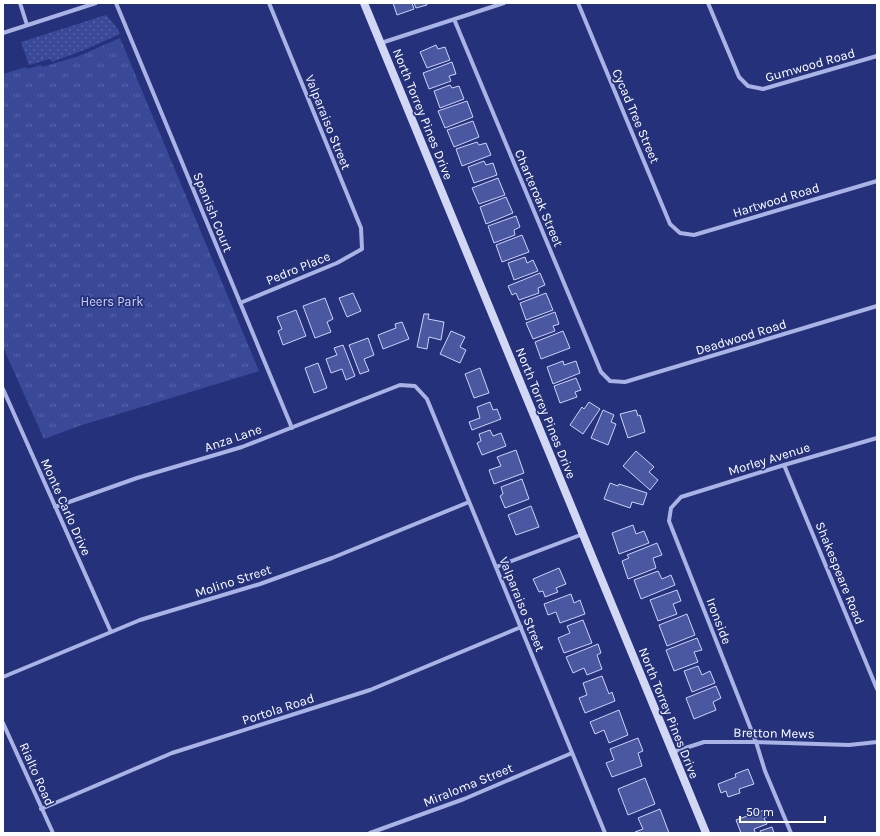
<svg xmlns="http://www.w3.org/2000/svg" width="880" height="836" font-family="Karla,sans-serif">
	<defs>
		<pattern id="grass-dots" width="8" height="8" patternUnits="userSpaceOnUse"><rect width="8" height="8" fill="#394998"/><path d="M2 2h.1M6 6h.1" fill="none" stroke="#5764a7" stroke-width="1.8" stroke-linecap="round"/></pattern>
		<pattern id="park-tufts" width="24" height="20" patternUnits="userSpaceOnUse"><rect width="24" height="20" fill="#394998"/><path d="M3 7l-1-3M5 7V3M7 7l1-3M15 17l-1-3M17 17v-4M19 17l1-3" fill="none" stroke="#5764a7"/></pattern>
	</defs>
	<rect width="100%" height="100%" fill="#25327b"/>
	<!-- grass -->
	<path fill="url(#grass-dots)" d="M106 15 117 28 120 34 84 50 52 62 50 59 29 65 21 42Z"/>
	<!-- park -->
	<path fill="url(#park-tufts)" d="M120 38 259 371 79 426 44 439 3 347V74L26 67 27 69 41 65 42 67 79 56Z"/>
	<!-- building -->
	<path fill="#4a58a2" stroke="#ccd2f4" d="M393 3H412L414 9 397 15Z
		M414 3H427V5L416 8Z
		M436 45 438 49 445 47 450 60 427 68 420 52Z
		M452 62 456 74 449 76 451 81 429 89 423 73Z
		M450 85 452 88 459 86 464 99 440 108 434 91Z
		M467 101 473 117 445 128 438 111Z
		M473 121 479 137 454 147 447 130Z
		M477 142 479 145 486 143 491 155 462 166 456 149Z
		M484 161 486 165 493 163 497 175 474 183 468 167Z
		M498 178 505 195 479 204 472 188Z
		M506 197 513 213 486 224 480 207Z
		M516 216 520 227 514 230 515 235 494 243 488 226Z
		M522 235 529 252 502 262 496 245Z
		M525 257 527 263 533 260 538 271 514 280 508 263Z
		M540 273 545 285 538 288 539 293 519 300 516 293 512 295 508 286Z
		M353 293 361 311 347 317 339 298Z
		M546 293 553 310 526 320 520 303Z
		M325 298 333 319 327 322 331 332 315 338 303 306Z
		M296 310 306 336 283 345 278 331 282 329 277 317Z
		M555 312 559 324 553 326 555 331 533 339 526 323Z
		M424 314H429L428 319 444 322 441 340 429 337 427 349 417 347Z
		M402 322 409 339 383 349 378 335 396 328 395 324Z
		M451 331 465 337 460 347 466 350 460 363 440 354Z
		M563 331 570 348 541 359 535 342Z
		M368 338 374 355 364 359 369 371 360 374 349 345Z
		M343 345 355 376 346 380 342 369 331 373 326 359 337 355 334 348Z
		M563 361 564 365 576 361 580 373 553 384 547 367Z
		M318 363 327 388 314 393 305 368Z
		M480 368 489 393 474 398 465 374Z
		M576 378 581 390 575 392 577 397 560 403 554 386Z
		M490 402 493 410 497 409 501 419 472 430 469 422 480 418 477 407Z
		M589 402 600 409 583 434 570 425 582 407 584 409Z
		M603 410 614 415 611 422 616 424 608 445 591 438Z
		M636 410 638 416 640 415 645 432 628 438 620 414Z
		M490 430 493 436 501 433 506 446 482 455 477 443 481 441 479 434Z
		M516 450 524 473 494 484 489 470 501 466 497 457Z
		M636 451 654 467 649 472 658 480 650 490 623 466Z
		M522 479 529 499 505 508 500 496 503 494 501 487Z
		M610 483 618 486 619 484 647 493 643 505 632 502 630 508 604 499Z
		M531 506 539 527 516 535 508 515Z
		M633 525 636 534 644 531 649 543 619 554 612 533Z
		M657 543 662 555 653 558 656 568 628 579 622 561 629 558 627 555Z
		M559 568 566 584 556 588 558 592 545 597 543 591 539 592 533 579Z
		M658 571 662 579 671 575 675 585 641 599 634 580Z
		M677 590 681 601 673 604 677 614 658 621 650 600Z
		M571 594 574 603 580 600 585 614 560 623 556 612 548 615 544 604Z
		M687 614 695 635 667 646 659 625Z
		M583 620 592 643 564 653 558 638 570 633 567 626Z
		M697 638 702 650 694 652 698 662 674 671 666 650Z
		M598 644 601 653 597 655 602 669 587 675 584 668 573 673 566 657Z
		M698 666 702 675 710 671 715 683 692 692 684 671Z
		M602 676 609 694 612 692 615 701 585 713 579 698 587 695 583 683Z
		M716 686 721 698 713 702 716 710 694 719 686 698Z
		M619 710 628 735 609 743 604 730 595 734 590 722Z
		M638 738 643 751 638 753 642 766 612 777 606 763 614 760 610 749Z
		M748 769 754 784 739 789 740 793 728 797 726 791 721 793 718 784 736 777 735 774Z
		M645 778 655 804 628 815 618 789Z
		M660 809 669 833H635V832L643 829 638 818Z
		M764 810 767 817 764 818 767 824 754 829 755 832 753 833H741L736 820Z
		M772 827 774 833H761L760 831Z"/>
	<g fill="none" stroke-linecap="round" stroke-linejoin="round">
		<!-- minor -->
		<path stroke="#a9b3e4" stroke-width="4" d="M20 3 27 25
			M116 3 292 428
			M578 3 670 224 680 233 694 235 877 181
			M708 3 739 77 748 86 763 89 877 56
			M454 19 601 372 610 381 625 382 877 306
			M3 33 96 3
			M381 43 504 3
			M240 303 337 263 362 249 361 228 269 3
			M3 389 111 632
			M784 465 877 689
			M55 507 137 478 242 447 400 385 415 386 427 399 605 833
			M496 567 583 534
			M3 677 140 620 260 584 332 558 469 502
			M3 723 53 833
			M673 752 704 742H756L849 745 877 742
			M41 809 172 753 370 690 521 627
			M370 833 464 799 572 753
			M791 833 765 771 756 742 669 521 671 508 681 497 784 465 877 438"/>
		<!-- secondary -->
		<path stroke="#d2d7f4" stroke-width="8" d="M364 3 706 833"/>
	</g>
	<g text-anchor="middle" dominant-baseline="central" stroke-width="3.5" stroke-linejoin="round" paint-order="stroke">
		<!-- street labels -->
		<g font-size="13" fill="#fff" stroke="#25327b">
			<text transform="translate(810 65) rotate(-16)">Gumwood Road</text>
			<text transform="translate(423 114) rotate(68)">North Torrey Pines Drive</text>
			<text transform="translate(636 116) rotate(67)">Cycad Tree Street</text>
			<text transform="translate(328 122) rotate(68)">Valparaiso Street</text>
			<text transform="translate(539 198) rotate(67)">Charteroak Street</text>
			<text transform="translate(776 200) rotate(-17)">Hartwood Road</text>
			<text transform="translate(213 212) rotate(68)">Spanish Court</text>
			<text transform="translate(298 268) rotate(-22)">Pedro Place</text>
			<text transform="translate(741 337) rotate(-17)">Deadwood Road</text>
			<text transform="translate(546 413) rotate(68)">North Torrey Pines Drive</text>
			<text transform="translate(233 438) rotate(-19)">Anza Lane</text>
			<text transform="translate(769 459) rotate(-17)">Morley Avenue</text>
			<text transform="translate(66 507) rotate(66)">Monte Carlo Drive</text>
			<text transform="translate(840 573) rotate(68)">Shakespeare Road</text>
			<text transform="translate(233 581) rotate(-18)">Molino Street</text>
			<text transform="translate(522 604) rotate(68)">Valparaiso Street</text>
			<text transform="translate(719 621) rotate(69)">Ironside</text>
			<text transform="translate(278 709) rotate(-18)">Portola Road</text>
			<text transform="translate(669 713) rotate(68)">North Torrey Pines Drive</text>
			<text transform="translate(774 733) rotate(1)">Bretton Mews</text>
			<text transform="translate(37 774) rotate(66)">Rialto Road</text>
			<text transform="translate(468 785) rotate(-22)">Miraloma Street</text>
		</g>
		<!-- park labels -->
		<g font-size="13" fill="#ccd2f4" stroke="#25327b">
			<text x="112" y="301">Heers Park</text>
		</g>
	</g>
	<!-- border -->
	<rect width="880" height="836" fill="none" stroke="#ffffff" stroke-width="8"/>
	<!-- scale -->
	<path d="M740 816v6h85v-6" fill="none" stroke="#ffffff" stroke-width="2"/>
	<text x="746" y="816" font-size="12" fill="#ffffff" stroke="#25327b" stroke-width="3" paint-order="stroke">50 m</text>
</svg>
